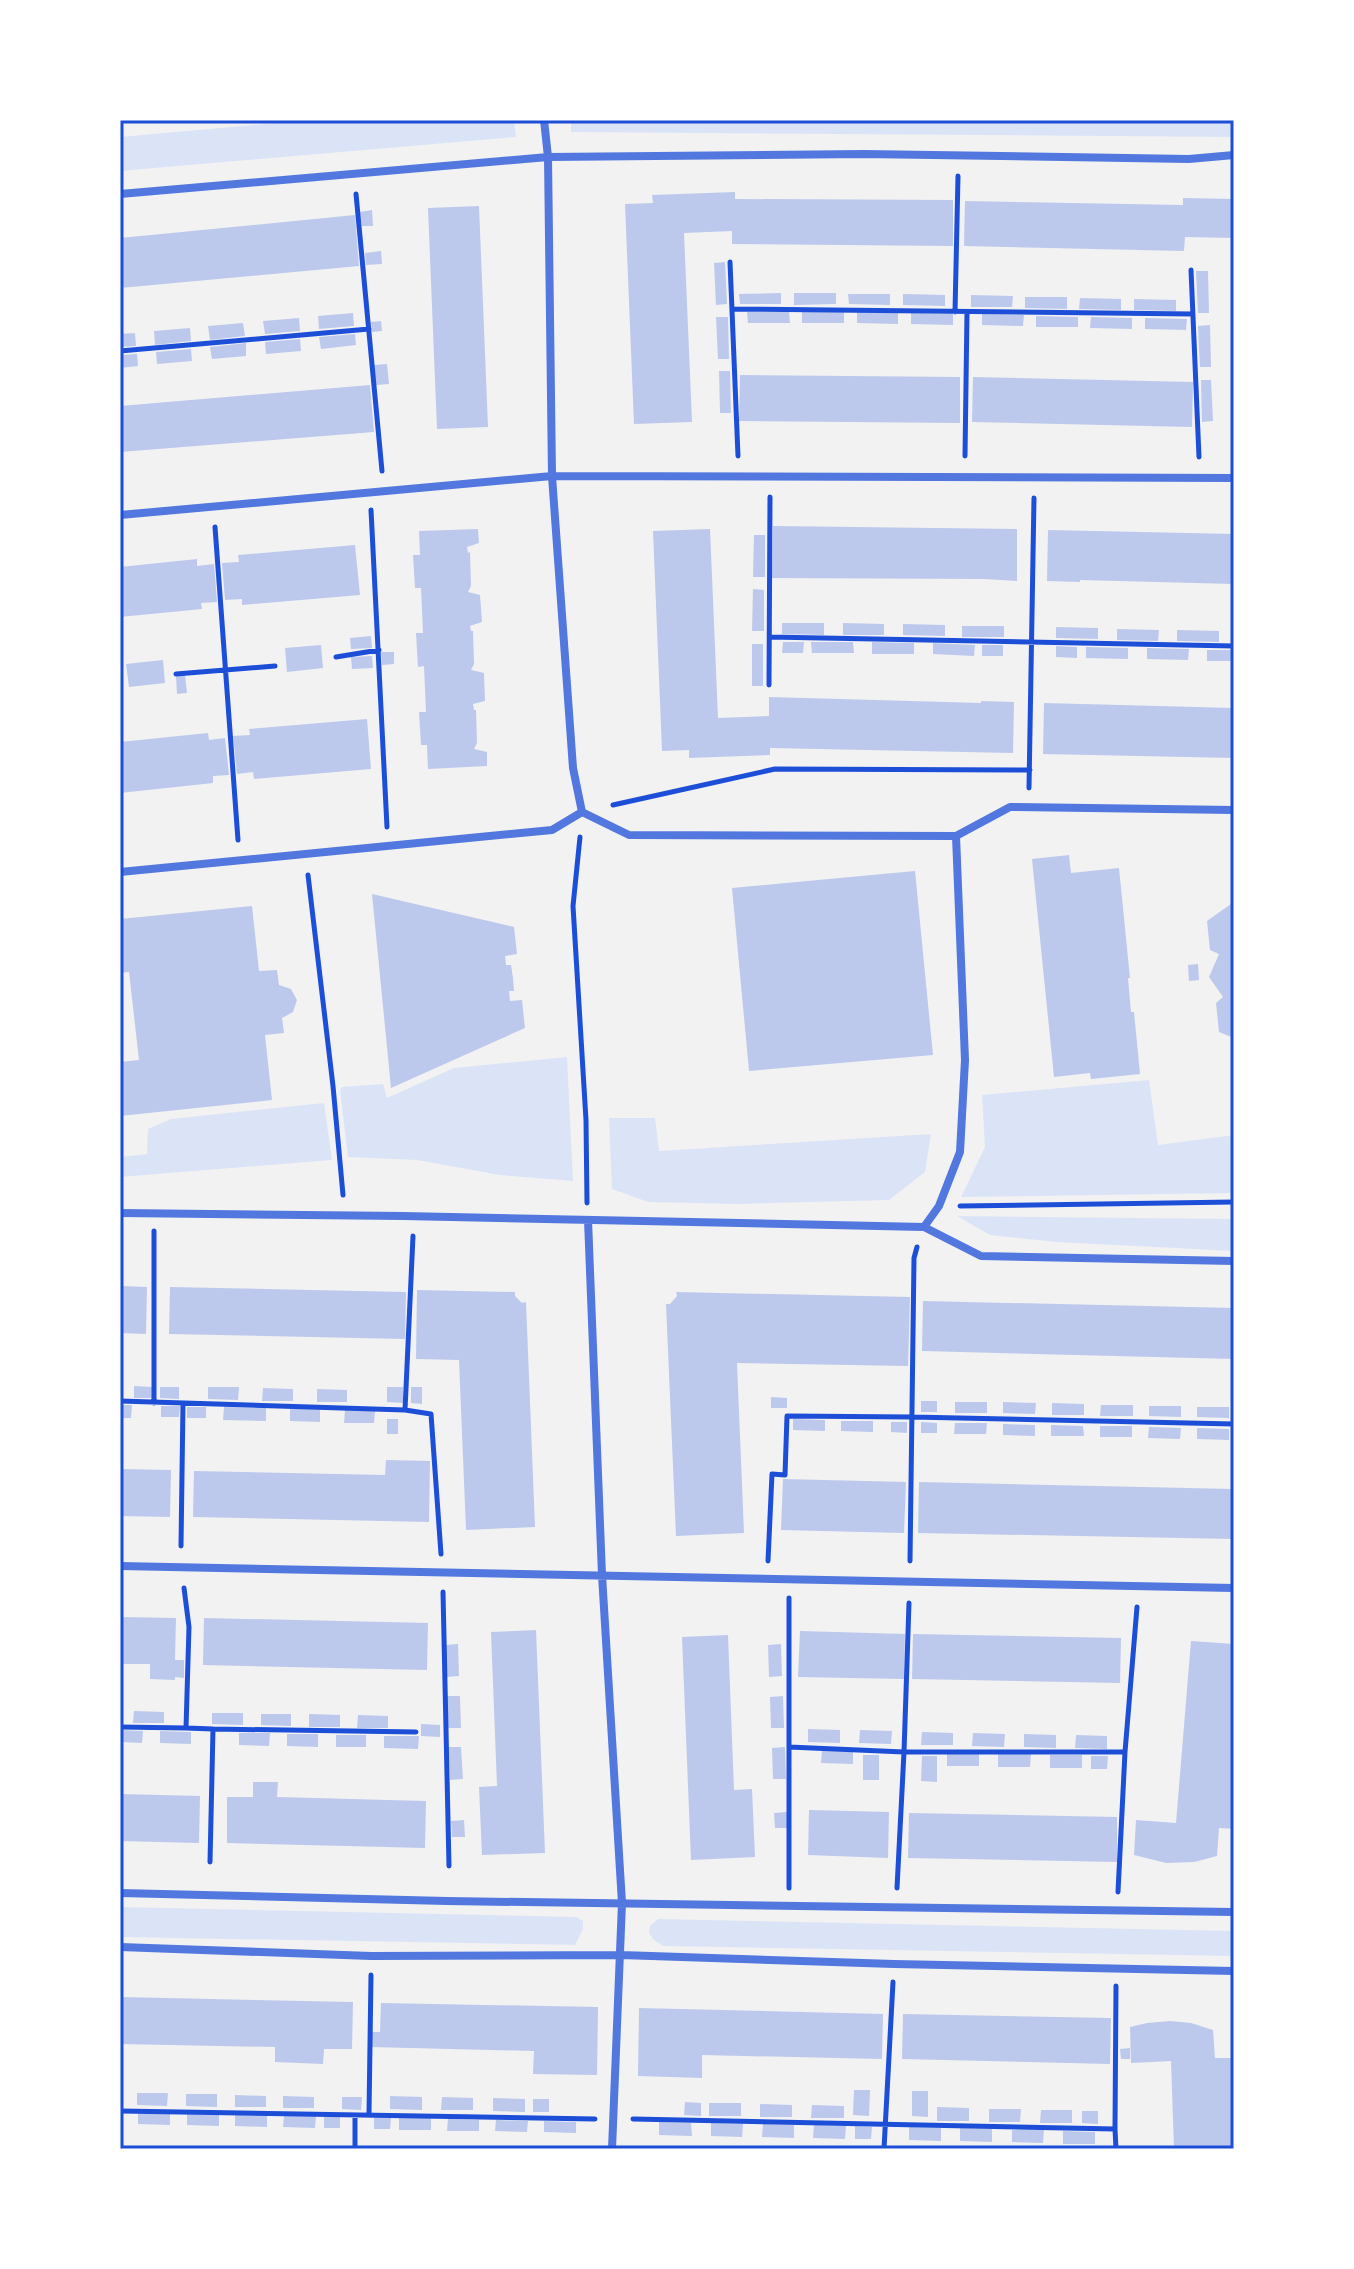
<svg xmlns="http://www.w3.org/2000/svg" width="1354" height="2269" font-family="Lato,sans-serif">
	<rect width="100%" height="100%" fill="#f2f2f2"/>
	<!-- green -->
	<path fill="#dbe4f7" d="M309 120H514L516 137 120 171V137Z
		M571 120H1234V137L571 132Z
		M567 1057 573 1181 500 1175 417 1160 348 1157 340 1090 342 1087 383 1084 387 1098 454 1068Z
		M1149 1080 1158 1145 1234 1135V1193L961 1197 985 1147 982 1095Z
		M324 1103 332 1160 120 1177V1157L147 1154 148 1129 171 1119Z
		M609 1118H655L659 1151 931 1134 925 1172 889 1200 738 1204 648 1202 612 1189Z
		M957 1216 1234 1219V1251L1056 1242 990 1235Z
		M120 1907 576 1917 583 1921V1929L575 1945 120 1937Z
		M658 1919 1234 1931V1956L663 1946 654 1940 649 1933 650 1926Z"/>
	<!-- building -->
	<path fill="#bdc9ec" d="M735 192V199L953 200V246L732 244V231L684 233 692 422 634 424 625 204 653 203 652 195Z
		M1183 198 1234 199V238L1185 237 1184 251 964 246 965 201 1183 205Z
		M479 206 488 427 437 429 428 208Z
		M372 210 373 226H362L360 212Z
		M355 215 359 266 120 288V238Z
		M381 251 382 264 366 265 365 253Z
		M725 262 727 304 716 305 714 263Z
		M1196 271H1208L1209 313H1198Z
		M781 293V304H740L739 294Z
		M794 293H836V304L794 305Z
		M848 294H890V305L849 304Z
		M903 294 945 295V306L903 305Z
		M971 295 1013 296 1012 307H971Z
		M1025 297H1067V309L1025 308Z
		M1080 298 1121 299V310L1079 309Z
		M1134 299 1176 300V311L1134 310Z
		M747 312H789L790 323H748Z
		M802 312H844V323H802Z
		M857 312 898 313V324L857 323Z
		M353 313 354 326 319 329 318 316Z
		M911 313 953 314V325L911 324Z
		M982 314 1024 315 1023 326 982 325Z
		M1036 316 1078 317V327H1036Z
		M716 317H728L729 359H718Z
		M1091 317 1132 318V329L1090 328Z
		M299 318 300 331 265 334 263 321Z
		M1145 318 1187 319 1186 330 1145 329Z
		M381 321 382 331 372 332 371 322Z
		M243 323 245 336 210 340 208 326Z
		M1210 325 1211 367H1200L1198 326Z
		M190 328 191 341 155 345 154 331Z
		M135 333 136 346 120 347V334Z
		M355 334 356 345 321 349 319 337Z
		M300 339 301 351 266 354 265 342Z
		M246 343V356L212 359 210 347Z
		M191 349 192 361 157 364 156 352Z
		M137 354 138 366 120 368V355Z
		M387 364 389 384 376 385 374 365Z
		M719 371H730L731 413H720Z
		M740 375 960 377V423L739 421Z
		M973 377 1193 382 1192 427 972 422Z
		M1201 380H1211L1213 421 1202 422Z
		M370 385 374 432 120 452V406Z
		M773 526 1017 529V581L984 579 772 578Z
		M478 529 479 543 467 547 468 553 470 552 471 586 468 592 480 595 482 622 470 626 471 631H473L474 664 471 670 484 673 485 701 473 704 474 710H476L477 743 474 749 487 752V766L428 769 427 745H421L419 712H426L424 666 418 667 416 633H423L421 588H415L413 555H420L419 531Z
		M710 529 718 718 769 716V697L981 703V701L1014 702 1013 753 770 748V755L689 758V750L662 751 653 531Z
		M1048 530 1234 534V584L1080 580V582L1047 581Z
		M754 535H765V577H753Z
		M355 545 360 595 242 605V599L225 600 222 563 239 562 238 555Z
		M197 559V566L214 564 217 602 201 603 202 609 120 617V567Z
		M753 589 764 590V631H752Z
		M782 623H824V635L782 634Z
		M843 623 884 624V635H843Z
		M903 624 945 625V636L903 635Z
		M962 626H1004V637H962Z
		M1056 627 1098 628V639L1056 638Z
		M1117 629 1159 630 1158 641 1117 640Z
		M1177 630 1219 631V642L1177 641Z
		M371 636 372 648 351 649 350 638Z
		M783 642H804L803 653H782Z
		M811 642H853L854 653H812Z
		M872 642 914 643V654H872Z
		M933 643 975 645 974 656 933 654Z
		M752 644H763V686H752Z
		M321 645 323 668 287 672 285 648Z
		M982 645H1003V656H982Z
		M1056 646 1077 647V658L1056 657Z
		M1086 647 1128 648V659L1086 658Z
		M1147 648 1189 649 1188 660 1147 659Z
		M1207 650H1234V661H1207Z
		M381 652H394V664L382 665Z
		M372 656 373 668 352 669 351 657Z
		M163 660 165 683 129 687 126 664Z
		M185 675 187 693 177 694 176 676Z
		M1044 703 1234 708V758L1043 754Z
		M367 719 371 769 254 779 253 772 237 774 233 736 250 735 249 729Z
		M208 733 209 740 225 738 229 775 213 776V783L120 793V742Z
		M1069 855 1071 873 1119 868 1130 978H1128L1131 1012H1134L1140 1074 1091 1079 1090 1073 1054 1077 1032 859Z
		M915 871 933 1055 749 1071 732 888Z
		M372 894 514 927 517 954 505 956 506 965H511L513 978 514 991H509L510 1001 522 1000 525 1028 391 1088Z
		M1231 904 1234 906V1038L1219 1032 1216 1003 1223 997 1209 977 1219 954 1210 950 1207 921Z
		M252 906 259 971 277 970 279 985 291 989 297 1000 293 1012 282 1018 284 1033 265 1035 272 1100 120 1116V1062L139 1060 129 972 120 973V919Z
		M1198 964 1199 980 1189 981 1188 965Z
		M120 1286 147 1287 146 1334 120 1333Z
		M170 1287 406 1292 405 1339 169 1334Z
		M417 1290 515 1292V1296L522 1303 526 1302 535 1527 466 1530 459 1360 416 1359Z
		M676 1292 910 1297 908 1366 737 1363 744 1533 676 1536 666 1304H670L677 1296Z
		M923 1301 1234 1308V1359L922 1351Z
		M134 1386 152 1387V1398H134Z
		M160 1387H179V1399L160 1398Z
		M208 1387H239L238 1400 208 1399Z
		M387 1387H403V1403L387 1402Z
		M411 1387H422V1404L411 1403Z
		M263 1388 293 1389V1401H262Z
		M317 1389 347 1390V1402H317Z
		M771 1397 787 1398V1408H771Z
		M921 1401H937V1412H921Z
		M955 1402H987V1413H955Z
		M1003 1402 1036 1403 1035 1414 1003 1413Z
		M1052 1403 1084 1404V1415H1052Z
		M120 1405H132L131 1418H120Z
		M1101 1405H1133V1416H1100Z
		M161 1406H180L179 1417H161Z
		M1149 1406H1181V1417L1149 1416Z
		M187 1407H206V1418H187Z
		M224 1407 266 1408V1421L223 1420Z
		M1197 1407H1229V1418L1197 1417Z
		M290 1409H320V1422L290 1421Z
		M345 1410 375 1411 374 1423H344Z
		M387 1419H398V1434H387Z
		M793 1419 825 1420V1431L793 1430Z
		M841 1421H873V1432L841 1431Z
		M891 1422H907V1433L891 1432Z
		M921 1422 937 1423V1433H921Z
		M955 1423H987L986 1434H954Z
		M1003 1424 1035 1425V1436L1003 1435Z
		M1051 1425 1083 1426 1084 1436H1051Z
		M1100 1426H1132V1437H1100Z
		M1149 1427 1181 1428 1180 1439 1148 1438Z
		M1197 1428 1229 1429V1440L1197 1439Z
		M386 1460 430 1461 429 1522 193 1517 194 1471 385 1475Z
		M120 1469 171 1470 170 1517 120 1516Z
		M783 1479 906 1482 904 1533 781 1530Z
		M919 1482 1234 1489V1539L918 1533Z
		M120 1617 176 1618 175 1660H184V1678L175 1677V1680L150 1679V1664H120Z
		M204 1618 428 1623 427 1670 203 1665Z
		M536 1630 545 1853 482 1855 479 1787 497 1786 491 1632Z
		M800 1631 905 1634 904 1679 798 1677Z
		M913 1634 1121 1638 1120 1683 912 1679Z
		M728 1635 734 1790 752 1789 755 1857 691 1860 682 1637Z
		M1191 1641 1234 1644V1829L1219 1828 1217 1856 1194 1862 1166 1863 1134 1855 1136 1820 1176 1823Z
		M458 1644 459 1676 446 1677 445 1645Z
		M781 1644 782 1676 769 1677 768 1645Z
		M447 1696H460L461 1728H448Z
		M783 1696 784 1728H771L770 1697Z
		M134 1711 164 1712V1723H133Z
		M212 1713H243V1725L212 1724Z
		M261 1714H291V1726L261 1725Z
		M309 1714 340 1715V1727H309Z
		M358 1715 388 1716V1728H357Z
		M421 1724 440 1725V1737L421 1736Z
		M808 1729 840 1730V1743L808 1742Z
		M120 1730 143 1731 142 1743 120 1742Z
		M860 1730 892 1731 891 1744 859 1743Z
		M160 1731 191 1732V1744L160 1743Z
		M922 1732 953 1733V1745H921Z
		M239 1733H270L269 1746 239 1745Z
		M973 1733 1005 1734 1004 1747 972 1746Z
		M287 1734H318V1747L287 1746Z
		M1024 1734 1056 1735V1748L1024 1747Z
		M336 1735H366V1747H336Z
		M1076 1735 1107 1736V1749L1075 1748Z
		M384 1736H419L418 1749 384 1748Z
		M449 1747H461L463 1779 450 1780Z
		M785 1747 786 1779H773L772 1748Z
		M822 1750 853 1751V1764L821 1763Z
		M947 1753H979V1766H947Z
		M998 1754H1031L1030 1767H998Z
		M863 1755H879V1780H863Z
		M1050 1755H1082V1768H1050Z
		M922 1756H937V1782L921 1781Z
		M1091 1756H1108L1107 1769H1091Z
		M253 1782H278L277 1797 426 1801 425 1848 227 1843V1797H253Z
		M120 1794 200 1796 199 1843 120 1841Z
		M809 1810 889 1812 888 1858 808 1855Z
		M787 1812 788 1828H775L774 1813Z
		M909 1813 1117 1817V1862L908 1858Z
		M464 1820 465 1837H452L451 1821Z
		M120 1997 353 2002 352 2049H324L323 2064 275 2062V2047L120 2044Z
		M381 2003 598 2007 597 2075 533 2074 534 2051 370 2047V2032H380Z
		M639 2008 883 2014 882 2059 702 2055V2078L638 2076Z
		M903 2014 1111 2018 1110 2064 902 2059Z
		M1170 2021 1191 2023 1213 2030 1215 2058H1234V2149H1174L1171 2061 1131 2063 1130 2027 1147 2023Z
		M1130 2048V2059H1121L1120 2049Z
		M854 2090H870L869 2116 853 2115Z
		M912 2091H928V2117L912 2116Z
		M137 2093H168L167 2106 137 2105Z
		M186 2094H217V2107L186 2106Z
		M235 2095 266 2096V2107H235Z
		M283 2096 314 2097V2108H283Z
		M390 2096 422 2097V2110L390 2109Z
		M342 2097H362L361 2110 342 2109Z
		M442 2097 473 2098V2110H441Z
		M493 2098 525 2099V2112L493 2111Z
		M533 2099H549V2112H533Z
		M685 2102 701 2103V2116L684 2115Z
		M709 2103H741V2116H709Z
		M760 2104 792 2105V2117H760Z
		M812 2105 844 2106V2118H811Z
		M937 2107 969 2108V2121H937Z
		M989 2109H1021L1020 2122H989Z
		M1041 2110H1072V2123H1040Z
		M1082 2111H1098V2124L1082 2123Z
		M138 2112 170 2113V2125L138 2124Z
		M187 2114 219 2115V2126L187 2125Z
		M235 2115H267V2127L235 2126Z
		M284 2116H316L315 2128 283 2127Z
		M324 2117H340V2128H324Z
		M374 2117 391 2118 390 2129H374Z
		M399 2118H431V2130H399Z
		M448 2119 479 2120V2131H447Z
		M496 2120 528 2121 527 2132 495 2131Z
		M544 2121 576 2122V2133L544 2132Z
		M659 2122 691 2123 692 2136 659 2135Z
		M711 2123 743 2124 742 2137 711 2136Z
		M763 2124 794 2125V2138L762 2137Z
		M814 2125 846 2126 845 2139 813 2138Z
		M855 2126 872 2127 871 2139H855Z
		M909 2127 941 2128V2141L909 2140Z
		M960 2128 992 2129V2142L960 2141Z
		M1012 2130H1044L1043 2143 1012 2142Z
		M1063 2131 1095 2132V2144H1063Z"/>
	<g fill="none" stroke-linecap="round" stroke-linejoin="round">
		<!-- path -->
		<path stroke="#1d4ed8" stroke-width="5" d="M356 194 382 471
			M730 262 738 456
			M1191 270 1199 457
			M733 309 1193 314
			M955 312 958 176
			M120 351 369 329
			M965 456 967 312
			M371 510 387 827
			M215 527 238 840
			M770 637 1234 646
			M336 657 379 650
			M176 674 275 666
			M769 685 770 497
			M1029 788 1034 498
			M613 805 775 769 1030 770
			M580 837 573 906 586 1120 587 1203
			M308 875 333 1086 343 1195
			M960 1206 1234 1202
			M154 1231V1403
			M120 1401 405 1410 413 1236
			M405 1410 431 1414 441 1554
			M181 1546 183 1403
			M768 1561 772 1474 785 1475 787 1416 912 1417 1234 1424
			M910 1561 914 1258 917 1247
			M184 1588 189 1627 186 1728 213 1729 210 1862
			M443 1592 449 1866
			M120 1727 186 1728
			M213 1729 416 1732
			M789 1747 904 1752H1125
			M789 1888V1598
			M897 1888 904 1752 909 1603
			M1118 1892 1125 1752 1137 1607
			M120 2111 595 2119
			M369 2114 371 1975
			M633 2119 1115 2129 1116 2149
			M1115 2129 1116 1986
			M355 2149V2115
			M884 2149 893 1982"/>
		<!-- minor -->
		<path stroke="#5277de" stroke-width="8" d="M544 120 548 157 552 476 573 768 582 812
			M120 194 548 157 864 154 1189 159 1234 155
			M120 515 552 476 1234 478
			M120 872 552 830 582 812 629 835 956 836 1010 807 1234 810
			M120 1213 403 1216 924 1227 981 1256 1234 1261
			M588 1220 602 1575 622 1903 612 2149
			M924 1227 939 1206 960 1152 965 1060 956 836
			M120 1566 1234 1588
			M120 1893 447 1901 1234 1912
			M120 1947 371 1956 621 1955 894 1964 1234 1971"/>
	</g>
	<!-- border -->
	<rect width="1354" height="2269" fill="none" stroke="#ffffff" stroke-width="244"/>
	<rect x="122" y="122" width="1110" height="2025" fill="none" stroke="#1d4ed8" stroke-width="3"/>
</svg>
